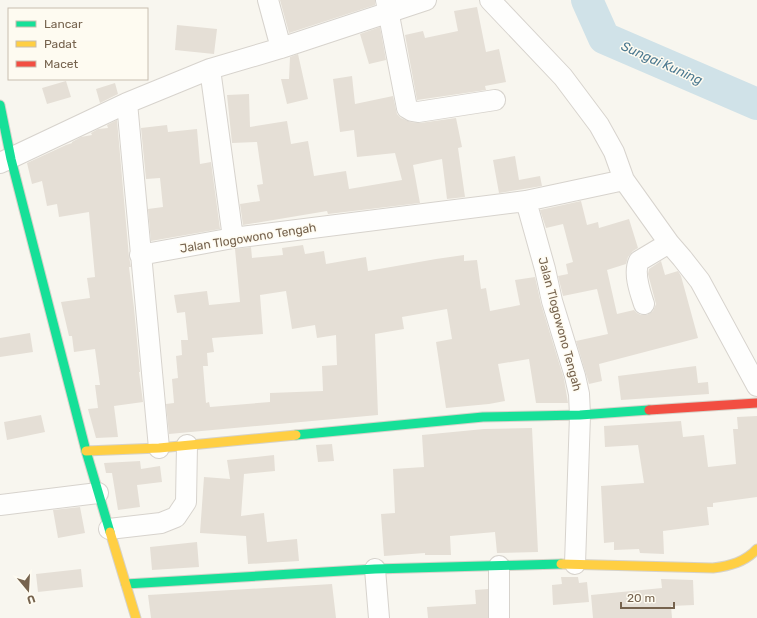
<svg xmlns="http://www.w3.org/2000/svg" width="757" height="618" font-family="Rubik,sans-serif">
	<rect width="100%" height="100%" fill="#f8f6ef"/>
	<g fill="none" stroke-linecap="round" stroke-linejoin="round">
		<!-- river -->
		<path stroke="#d0e2e8" stroke-width="32" d="M587 0 604 38 757 104"/>
	</g>
	<!-- building -->
	<path fill="#e5dfd6" fill-rule="evenodd" d="M280 0H375V5L289 33Z
		M477 7 486 52 499 49 506 82 485 86 486 90 417 100 405 35 423 31 425 38 458 31 454 11Z
		M177 25 217 29 214 54 175 50Z
		M380 27 386 60 369 64 360 34Z
		M298 54 308 99 287 104 281 79H289L290 57Z
		M352 76 355 104 393 96 397 114 401 118 410 122 420 123 456 118 462 147 458 148 465 197 447 199 442 159 413 165 420 203 328 214 327 211 243 225 240 204 260 201 257 185 263 184 257 142 232 143 227 95 249 94 250 127 287 121 291 144 308 141 314 176 346 171 349 189 402 180 395 153 357 157 354 130 340 132 333 79Z
		M66 81 71 97 47 104 42 88Z
		M115 83 118 94 100 103 96 89Z
		M117 120 129 257 131 267H129L134 308 140 372H139L143 402 114 406 118 437 96 438 88 409 98 408 95 385H100L95 349 74 352 72 336H69L61 302 90 298 87 278 95 277 89 212 59 217 57 204 47 206 42 181 32 184 27 163 66 145 72 143V142L81 137 92 135 91 133 98 129 108 128 107 125Z
		M167 125 168 132 197 129 200 164 211 162 220 229 151 241 148 209 163 207 160 178 146 179 141 128Z
		M515 156 519 180 540 176 542 186 499 193 493 160Z
		M581 201 587 225 598 222 599 228 629 219 638 248 633 251 628 257 626 264 607 270 617 314 634 310 637 313 641 315H647L653 311 656 304 648 274 649 269 661 261 665 275 678 271 681 276 698 338 599 364 602 381 589 384 576 341 608 334 597 289 563 296 558 276 568 274 566 264 573 262 563 224 546 228 540 210Z
		M303 245 305 254 324 251 326 264 366 257 368 271 436 259 464 255V261L477 260 481 289 486 288 490 311 520 305 515 280 535 277 541 304 564 379 568 403H536L529 359 498 364 505 401 489 404 446 408 436 342 452 339 447 309 402 317 404 329 375 334 378 415 169 434 166 404 174 403 172 379 178 378 176 356 182 355 181 340H188L185 312 177 313 174 295 207 291 209 305 240 302 235 249 251 247 252 258 283 255 282 248ZM286 291 292 329 315 325 317 338 336 335 337 365 322 366 323 391 270 393V402L210 407 209 402 206 403 203 366H208L207 353 214 352 212 338 263 334 260 295Z
		M30 333 33 352 0 357V338Z
		M696 366 698 383 708 382 709 394 621 400 618 376Z
		M41 415 45 432 7 440 4 422Z
		M757 416V497L713 503V507H707L709 525 663 531 664 554 640 553 639 549 614 550V542L604 543 601 486 644 483 638 445 605 447 604 426 681 421 683 437 704 435 708 467 736 464 733 429H738L737 417Z
		M532 428 538 552 497 553 495 532 450 536 451 555H425V553L384 556 381 514 395 513 393 469 424 467 422 435 484 429Z
		M332 444 334 461 318 462 316 445Z
		M274 455 275 471 244 474 241 516 264 513 267 542 297 539 299 561 248 564 246 536 200 533 204 477 230 479 227 460Z
		M140 461 141 469 160 466 162 482 137 485 140 507 118 510 112 473H106L104 463Z
		M80 507 85 533 58 538 53 510Z
		M197 542 199 567 152 570 150 547Z
		M81 569 83 587 38 592 36 574Z
		M561 577H578L579 583 587 582 589 602 553 605 552 585 562 584Z
		M661 579 693 580 694 605 671 606 672 618H593L591 595 662 588Z
		M332 584 336 618H151L148 595Z
		M488 589V618H428L427 607 476 604 475 590Z"/>
	<g fill="none" stroke-linecap="round" stroke-linejoin="round">
		<!-- street casing -->
		<g stroke="#d7d3cd" stroke-width="22">
			<path id="street" d="M268 0 281 48
				M386 0 407 108 412 111 418 112 495 100
				M490 0 563 77 599 125 614 152 624 180 669 243 682 258 700 281 757 386
				M210 69 233 238
				M127 103 159 448
				M0 163 127 103 210 69 281 48 426 0
				M526 201 545 269 552 301 575 376 579 394 580 415 575 564
				M140 255 233 238 526 201 624 180
				M644 304C640 292 633 273 639 261L669 243
				M0 505 98 493
				M109 529 161 523 176 517 186 502 187 445
				M499 566V618
				M375 569 379 618"/>
		</g>
		<!-- fast casing -->
		<g stroke="#d6d2c9" stroke-width="11">
			<path id="fast" d="M0 105 11 159 86 451 110 532
				M296 435 483 417 580 415 649 410
				M126 584 375 569 561 564"/>
		</g>
		<!-- slow casing -->
		<g stroke="#d6d2c9" stroke-width="11">
			<path id="slow" d="M86 451 159 448 296 435
				M110 532 136 618
				M561 564 713 568C730 566 745 562 757 549"/>
		</g>
		<!-- jam casing -->
		<g stroke="#d6d2c9" stroke-width="11">
			<path id="jam" d="M649 410 757 403"/>
		</g>
		<!-- street -->
		<use href="#street" stroke="#fefefd" stroke-width="20"/>
		<!-- fast -->
		<use href="#fast" stroke="#16e098" stroke-width="9"/>
		<!-- slow -->
		<use href="#slow" stroke="#ffcf43" stroke-width="9"/>
		<!-- jam -->
		<use href="#jam" stroke="#f24e42" stroke-width="9"/>
	</g>
	<g text-anchor="middle" dominant-baseline="central" stroke-width="3" stroke-linejoin="round" paint-order="stroke">
		<!-- street labels -->
		<g font-size="12" fill="#76634e" stroke="#fefbf1">
			<text transform="translate(248 238) rotate(-9)">Jalan Tlogowono Tengah</text>
			<text transform="translate(560 324) rotate(75)">Jalan Tlogowono Tengah</text>
		</g>
		<!-- water labels -->
		<g font-size="13" font-style="italic" fill="#4c7990" stroke="#fefbf1">
			<text transform="translate(662 63) rotate(24)">Sungai Kuning</text>
		</g>
	</g>
	<!-- legend -->
	<rect x="8" y="8" width="140" height="72" fill="#fefbf1" stroke="#c8beb0"/>
	<rect x="16" y="21" width="20" height="6" fill="#16e098" stroke="#c8beb0"/>
	<text x="44" y="28" font-size="12" fill="#76634e">Lancar</text>
	<rect x="16" y="41" width="20" height="6" fill="#ffcf43" stroke="#c8beb0"/>
	<text x="44" y="48" font-size="12" fill="#76634e">Padat</text>
	<rect x="16" y="61" width="20" height="6" fill="#f24e42" stroke="#c8beb0"/>
	<text x="44" y="68" font-size="12" fill="#76634e">Macet</text>
	<!-- north arrow -->
	<g transform="translate(28 590) rotate(162)" stroke="#fefbf1" stroke-width="3" paint-order="stroke">
	<path d="M0-3L7 15L0 10L-7 15Z" fill="#76634e"/>
	<text y="-6" font-size="11" font-weight="bold" text-anchor="middle" fill="#76634e">U</text>
	</g>
	<!-- scale -->
	<path d="M621 602v6h53v-6" fill="none" stroke="#76634e" stroke-width="2"/>
	<text x="627" y="602" font-size="12" fill="#76634e" stroke="#fefbf1" stroke-width="3" paint-order="stroke">20 m</text>
</svg>
